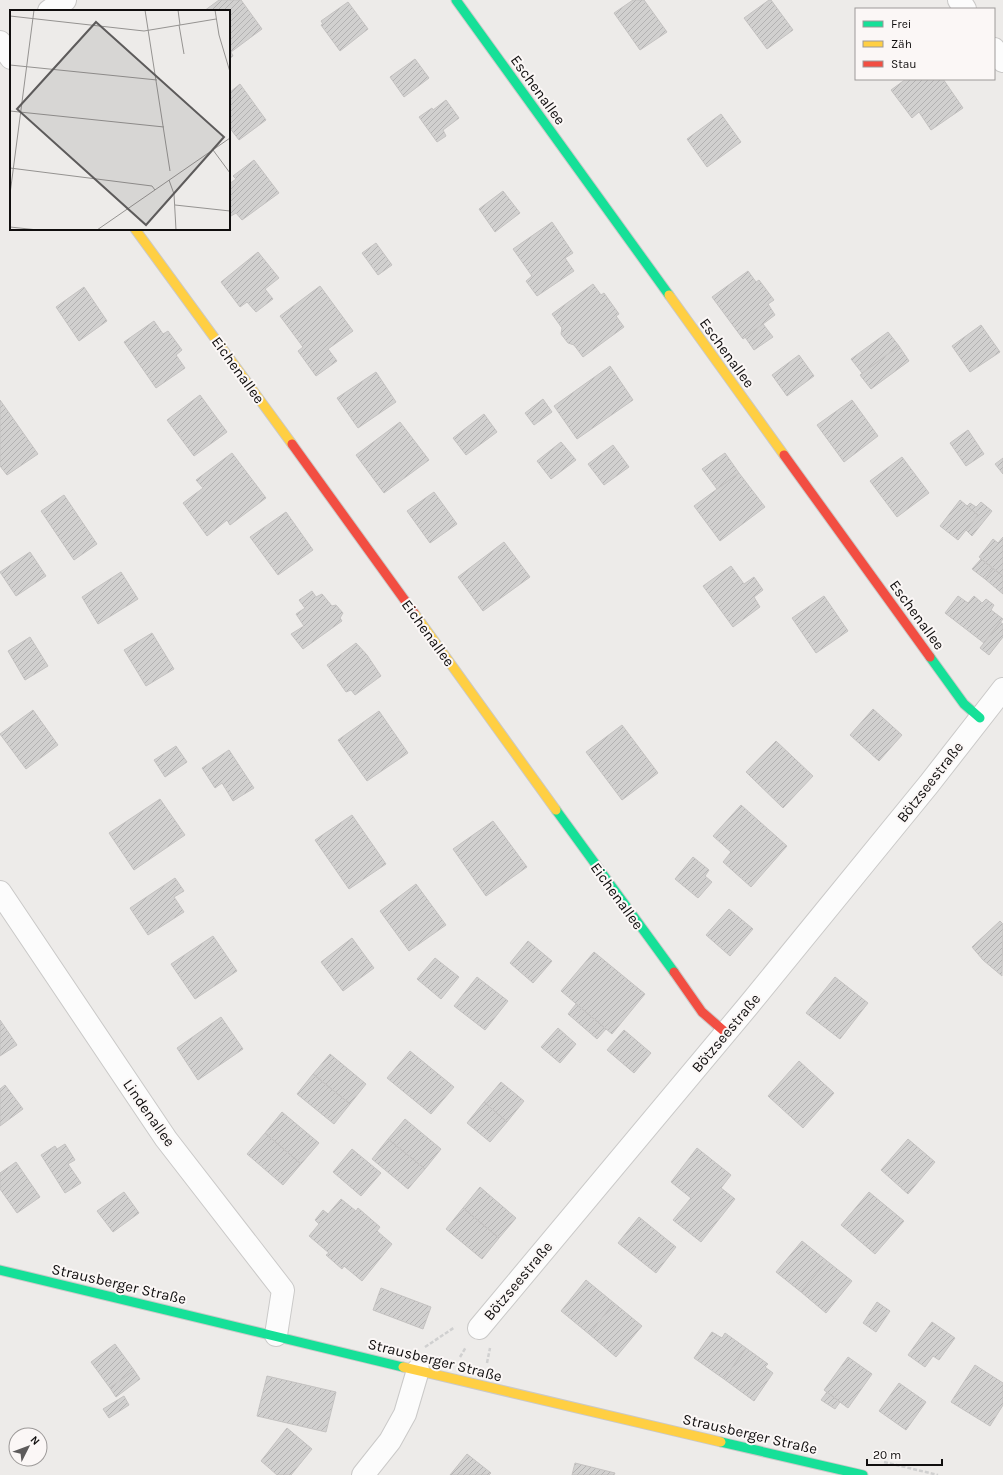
<svg xmlns="http://www.w3.org/2000/svg" width="1003" height="1475" font-family="Karla,sans-serif">
	<defs>
		<pattern id="building-hatch" width="6" height="6" patternUnits="userSpaceOnUse"><rect width="6" height="6" fill="#d1d0cf"/><path d="M-1 1l2-2M0 6l6-6M5 7l2-2" fill="none" stroke="#b2b1b1"/></pattern>
	</defs>
	<rect width="100%" height="100%" fill="#edebe9"/>
	<!-- building -->
	<path fill="url(#building-hatch)" stroke="#c4c2c1" d="M219 0H241L262 29 231 52 233 56 229 59V11H204Z
		M633 0H644L667 32 640 50 614 13Z
		M769 0H771L793 30 767 49 744 18Z
		M348 2 368 29 340 51 321 25 323 24 321 21Z
		M415 59 429 78 404 97 390 77Z
		M906 79H943L963 108 931 130 919 112 912 118 891 90Z
		M240 84 266 120 239 140 229 127V93Z
		M446 100 459 118 443 130 446 136 437 142 419 117 432 108 433 110Z
		M721 114 741 142 707 167 687 139Z
		M254 160 279 193 242 220 236 213 231 216 229 215V184L236 179 233 176Z
		M503 191 520 213 495 232 479 209Z
		M552 222 573 253 565 258 574 271 537 296 526 281 532 276 513 249Z
		M376 243 392 265 378 275 362 253Z
		M258 252 279 278 265 289 273 299 256 312 247 302 240 307 221 282Z
		M748 271 756 282 759 280 774 300 768 304 775 315 743 339 712 297Z
		M593 284 601 295 604 293 619 314 616 316 624 327 583 357 574 345 568 343 561 334 562 328 552 314Z
		M320 286 353 331 328 349 337 361 316 376 298 351 303 347 280 316Z
		M84 287 107 321 79 341 56 307Z
		M154 321 163 334 168 331 182 350 176 355 185 368 156 388 124 342Z
		M763 324 773 337 754 350 745 337Z
		M981 325 1000 352 970 372 952 346Z
		M888 332 899 346 862 373 851 359Z
		M899 346 909 361 871 389 860 375Z
		M799 355 814 376 787 396 772 375Z
		M610 366 633 400 577 439 554 406Z
		M376 372 396 402 358 428 337 398Z
		M200 395 227 432 194 456 167 420Z
		M543 399 552 412 534 425 525 413Z
		M0 400 38 454 7 475 0 466Z
		M852 400 878 436 844 462 817 425Z
		M484 414 497 432 466 455 453 438Z
		M400 422 429 460 384 493 356 455Z
		M968 430 984 454 966 466 950 443Z
		M561 442 576 460 551 479 537 461Z
		M613 445 629 467 604 485 588 464Z
		M232 453 266 498 230 525 227 520 207 536 183 503 203 488 196 480Z
		M725 453 739 473 717 489 702 469Z
		M902 457 929 493 897 517 870 481Z
		M1003 458V474L995 464Z
		M739 473 765 507 720 541 694 506Z
		M434 492 457 524 430 543 407 511Z
		M64 495 97 544 74 560 41 511Z
		M960 500 978 515 958 540 940 526Z
		M981 502 992 511 972 536 966 530 978 515 967 506 970 503 976 507Z
		M286 512 313 550 278 575 250 537Z
		M1003 537V576L979 557 993 539 998 543Z
		M504 542 530 577 483 611 458 577Z
		M30 552 46 576 16 596 0 572Z
		M981 559 993 569 985 579 972 569Z
		M731 566 744 584 754 577 763 590 754 597 760 607 733 627 703 586Z
		M993 569 1003 576V594L985 579Z
		M121 572 138 599 98 624 82 597Z
		M312 591 316 597 322 594 332 606 336 605 343 613 340 618 342 621 303 649 291 634 304 626 296 614 305 608 299 600Z
		M824 596 848 631 816 653 792 618Z
		M958 596 968 603 974 596 982 603 986 599 994 605 991 610 1003 619 984 643 945 613Z
		M1000 622 1003 624V637L989 655 980 648Z
		M152 633 174 669 146 686 124 650Z
		M30 637 48 666 25 680 8 651Z
		M356 643 367 655 381 676 355 695 351 690 346 692 327 665Z
		M873 709 902 735 879 761 850 735Z
		M33 710 58 745 26 769 0 734Z
		M379 711 408 753 367 781 338 740Z
		M622 725 658 773 622 800 586 752Z
		M776 741 813 776 783 808 746 772Z
		M176 746 187 762 165 777 154 760Z
		M229 750 254 788 233 801 222 783 215 788 202 768Z
		M160 799 185 835 134 870 109 833Z
		M741 805 787 846 751 887 723 862 731 852 713 836Z
		M352 815 386 864 349 889 315 840Z
		M493 821 527 867 486 896 453 849Z
		M693 857 709 870 705 876 712 882 698 898 675 879Z
		M175 878 184 891 174 897 184 912 148 935 130 908Z
		M416 884 446 925 409 951 380 911Z
		M729 909 753 929 730 956 706 935Z
		M1000 921 1003 924 1002 976 983 960 972 947Z
		M213 936 237 971 195 999 171 964Z
		M352 938 374 968 343 991 321 962Z
		M528 941 552 961 533 983 510 963Z
		M594 952 645 994 612 1034 561 991Z
		M435 958 459 977 441 999 417 979Z
		M477 977 508 1001 485 1030 454 1006Z
		M835 977 868 1003 840 1039 806 1013Z
		M576 1004 606 1029 597 1039 568 1014Z
		M221 1017 243 1049 198 1080 177 1048Z
		M0 1020 17 1045 0 1056Z
		M558 1028 576 1044 560 1063 541 1047Z
		M624 1030 651 1053 634 1073 607 1050Z
		M410 1051 454 1087 431 1114 387 1078Z
		M330 1054 366 1084 350 1104 313 1074Z
		M799 1061 834 1093 803 1128 768 1096Z
		M313 1074 350 1104 334 1124 297 1094Z
		M501 1082 524 1101 507 1122 484 1102Z
		M5 1085 23 1109 0 1126V1089Z
		M484 1102 507 1122 490 1142 467 1123Z
		M282 1112 319 1143 301 1164 265 1133Z
		M405 1119 441 1149 425 1169 388 1139Z
		M265 1133 301 1164 283 1185 247 1154Z
		M388 1139 425 1169 408 1189 372 1159Z
		M908 1139 935 1162 908 1194 881 1170Z
		M65 1144 75 1160 68 1164 81 1183 65 1193 41 1155 55 1146 57 1149Z
		M697 1148 731 1175 721 1188 735 1199 701 1242 673 1220 691 1198 671 1182Z
		M352 1149 381 1173 361 1196 333 1172Z
		M16 1162 40 1197 17 1213 0 1189V1173Z
		M480 1187 516 1218 499 1238 463 1208Z
		M124 1192 139 1213 113 1232 97 1211Z
		M869 1192 904 1221 875 1254 841 1225Z
		M341 1199 356 1211 358 1208 380 1227 377 1231 392 1244 362 1281 344 1266 342 1269 326 1255 329 1253 309 1236 319 1224 315 1220 323 1210 328 1214Z
		M463 1208 499 1238 482 1259 446 1229Z
		M639 1217 676 1247 656 1273 618 1243Z
		M802 1241 827 1261 801 1292 776 1272Z
		M827 1261 852 1281 826 1313 801 1292Z
		M586 1280 614 1303 589 1334 561 1311Z
		M381 1288 431 1307 423 1329 373 1310Z
		M877 1302 890 1311 876 1332 863 1323Z
		M614 1303 642 1326 616 1357 589 1334Z
		M932 1322 955 1338 939 1360 933 1356 925 1367 908 1355Z
		M712 1332 722 1338 725 1333 746 1348 724 1379 694 1358Z
		M115 1344 134 1370 110 1388 91 1362Z
		M746 1348 768 1364 765 1367 773 1373 754 1401 724 1379Z
		M848 1357 872 1374 848 1408 824 1390Z
		M975 1365 1003 1383V1405L990 1426 951 1402Z
		M134 1370 140 1379 116 1397 110 1388Z
		M267 1376 336 1392 326 1432 257 1416Z
		M899 1383 926 1402 906 1430 879 1411Z
		M827 1392 840 1402 835 1409 821 1400Z
		M124 1396 129 1405 109 1418 103 1409Z
		M287 1428 312 1449 291 1475H277L261 1461Z
		M467 1454 491 1473 489 1475H450Z
		M575 1463 615 1473 614 1475H572Z"/>
	<g fill="none" stroke-linecap="round" stroke-linejoin="round">
		<!-- street casing -->
		<g stroke="#cac9c8" stroke-width="24">
			<path id="street" d="M959 0 965 9
				M49 11 65 0
				M0 42 11 58
				M994 49 1003 61
				M0 892 166 1139 283 1290 276 1335
				M479 1328 748 1006 929 784 1003 689
				M363 1475 390 1441 405 1414 418 1370"/>
		</g>
		<!-- fast casing -->
		<g stroke="#cac9c8" stroke-width="11">
			<path id="fast" d="M456 0 669 295
				M930 657 964 704 980 718
				M556 810 674 972
				M0 1270 403 1367
				M721 1442 863 1475"/>
		</g>
		<!-- slow casing -->
		<g stroke="#cac9c8" stroke-width="11">
			<path id="slow" d="M135 229 292 444
				M669 295 784 455
				M414 613 556 810
				M403 1367 721 1442"/>
		</g>
		<!-- jam casing -->
		<g stroke="#cac9c8" stroke-width="11">
			<path id="jam" d="M292 444 414 613
				M784 455 930 657
				M674 972 702 1012 725 1032"/>
		</g>
		<!-- path -->
		<path stroke="#d0d0d0" stroke-width="2.5" stroke-dasharray="4 2" stroke-linecap="butt" d="M425 1347 455 1327
			M460 1357 466 1347
			M487 1363 490 1348
			M884 1462 938 1475"/>
		<!-- street -->
		<use href="#street" stroke="#fcfcfc" stroke-width="22"/>
		<!-- fast -->
		<use href="#fast" stroke="#16e098" stroke-width="9"/>
		<!-- slow -->
		<use href="#slow" stroke="#ffcf43" stroke-width="9"/>
		<!-- jam -->
		<use href="#jam" stroke="#f24e42" stroke-width="9"/>
	</g>
	<g text-anchor="middle" dominant-baseline="central" stroke-width="4" stroke-linejoin="round" paint-order="stroke">
		<!-- street labels -->
		<g font-size="15" fill="#100e0e" stroke="#fbf7f6">
			<text transform="translate(538 90) rotate(54)">Eschenallee</text>
			<text transform="translate(727 353) rotate(54)">Eschenallee</text>
			<text transform="translate(238 370) rotate(54)">Eichenallee</text>
			<text transform="translate(917 615) rotate(54)">Eschenallee</text>
			<text transform="translate(428 633) rotate(54)">Eichenallee</text>
			<text transform="translate(930 782) rotate(-52)">Bötzseestraße</text>
			<text transform="translate(617 896) rotate(54)">Eichenallee</text>
			<text transform="translate(726 1033) rotate(-50)">Bötzseestraße</text>
			<text transform="translate(149 1113) rotate(55)">Lindenallee</text>
			<text transform="translate(518 1281) rotate(-50)">Bötzseestraße</text>
			<text transform="translate(119 1284) rotate(13)">Strausberger Straße</text>
			<text transform="translate(435 1360) rotate(14)">Strausberger Straße</text>
			<text transform="translate(750 1434) rotate(13)">Strausberger Straße</text>
		</g>
	</g>
	<!-- overview -->
	<g transform="translate(10 10)">
		<rect width="220" height="220" fill="#edebe9"/>
		<path fill="none" stroke="#959391" stroke-width="1" d="M135 0 160 161M168 0 170 15M205 0 209 25 220 62M0 6 134 21 206 9M169 15 174 44M0 55 147 70M0 101 154 117M203 140 220 163M0 158 142 176 145 180M159 170 164 184 166 220M0 184 24 0M165 195 220 201M0 217 28 220M87 220 220 128"/>
		<path fill="#5d5b5b" fill-opacity="0.15" stroke="#5d5b5b" stroke-width="2" d="M86 12 214 127 136 215 7 99Z"/>
		<rect width="220" height="220" fill="none" stroke="#100e0e" stroke-width="2"/>
	</g>
	<!-- legend -->
	<rect x="855" y="8" width="140" height="72" fill="#fbf7f6" stroke="#9d9a99"/>
	<rect x="863" y="21" width="20" height="6" fill="#16e098" stroke="#9d9a99"/>
	<text x="891" y="28" font-size="12" fill="#100e0e">Frei</text>
	<rect x="863" y="41" width="20" height="6" fill="#ffcf43" stroke="#9d9a99"/>
	<text x="891" y="48" font-size="12" fill="#100e0e">Zäh</text>
	<rect x="863" y="61" width="20" height="6" fill="#f24e42" stroke="#9d9a99"/>
	<text x="891" y="68" font-size="12" fill="#100e0e">Stau</text>
	<!-- north arrow -->
	<g transform="translate(28 1447) rotate(48)"><circle r="19" fill="#fbf7f6" stroke="#9d9a99"/>
	<path d="M0-3L7 15L0 10L-7 15Z" fill="#5d5b5b"/>
	<text y="-6" font-size="11" font-weight="bold" text-anchor="middle" fill="#100e0e">N</text>
	</g>
	<!-- scale -->
	<path d="M867 1459v6h75v-6" fill="none" stroke="#100e0e" stroke-width="2"/>
	<text x="873" y="1459" font-size="12" fill="#100e0e" stroke="#fbf7f6" stroke-width="3" paint-order="stroke">20 m</text>
</svg>
